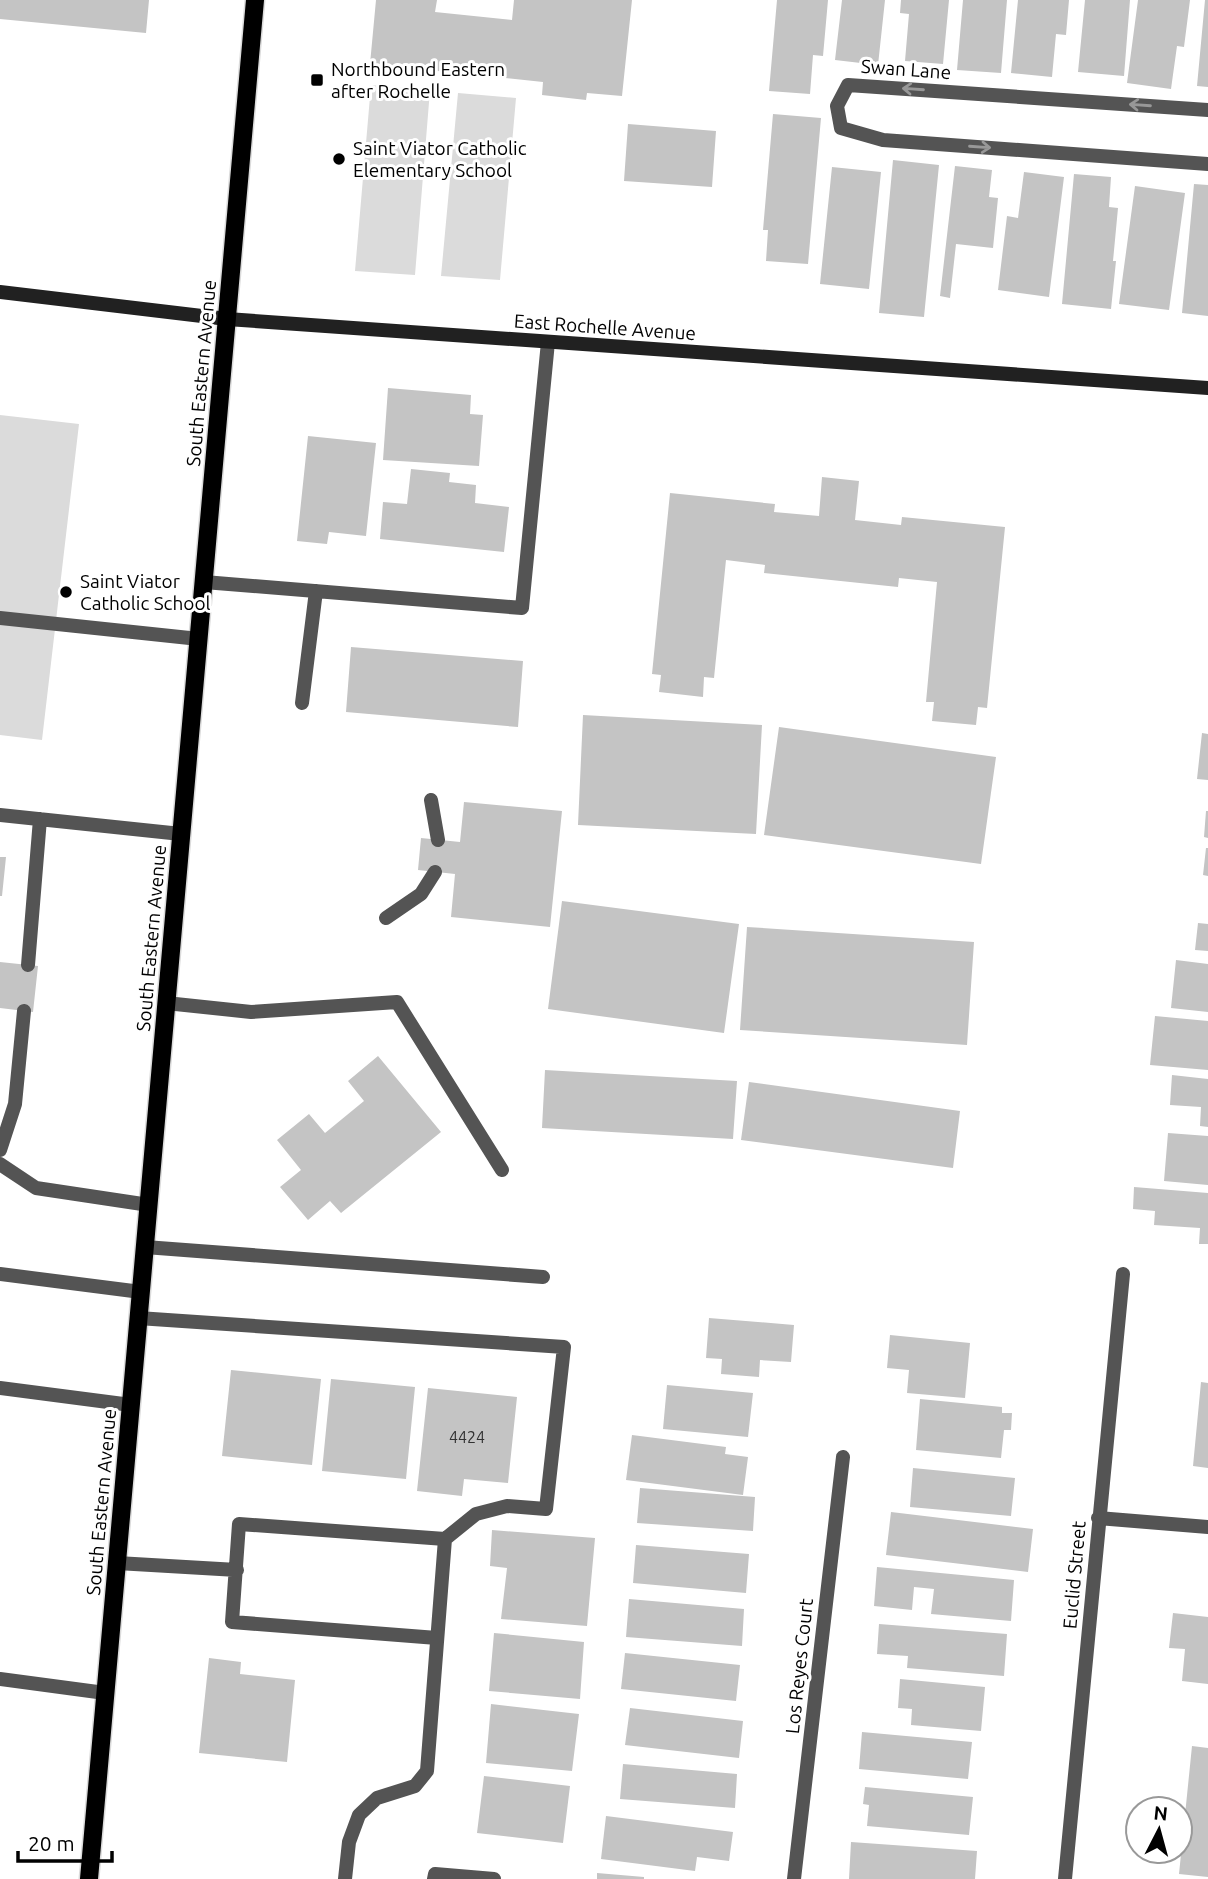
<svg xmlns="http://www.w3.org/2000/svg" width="1208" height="1879" font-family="Ubuntu,sans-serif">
	<rect width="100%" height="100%" fill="#fff"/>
	<!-- green -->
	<path fill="#dbdbdb" d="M371 85 430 90 415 275 355 271Z
		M458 93 516 98 500 280 441 276Z
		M0 415 79 424 42 740 0 735Z"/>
	<!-- building -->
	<path fill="#c4c4c4" d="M0 0H149L146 33 0 19Z
		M376 0H437L435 12 512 20 514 0H632L622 96 587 93 586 100 542 95 543 82 370 64Z
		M777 0H828L823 56 813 55 810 94 769 91Z
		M842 0H885L878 65 835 60Z
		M901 0H949L943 64 905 61 909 14 900 13Z
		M963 0H1007L1001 73 957 70Z
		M1018 0H1069L1066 35 1056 34 1052 77 1011 73Z
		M1085 0H1130L1124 76 1078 72Z
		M1138 0H1190L1184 47 1177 46 1171 89 1127 83Z
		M1205 0H1208V87L1197 86Z
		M773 114 821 118 808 264 766 261 768 230H763Z
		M628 124 716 131 712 187 624 181Z
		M893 160 939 165 924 317 879 313Z
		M955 166 992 170 989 197 998 198 993 248 956 244 950 298 940 296Z
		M832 167 881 172 869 289 820 284Z
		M1024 172 1064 177 1049 297 998 290 1007 216 1018 218Z
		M1074 174 1111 177 1109 207 1118 208 1113 261H1116L1111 309 1062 304Z
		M1194 184 1208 185V316L1182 313Z
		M1135 186 1185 193 1169 310 1119 304Z
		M388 388 471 395 470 414 483 415 479 466 383 460Z
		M308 436 376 443 366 536 329 532 327 544 297 541Z
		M411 469 450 473 449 482 476 485 475 503 509 507 504 552 380 539 383 502 407 504Z
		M822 477 859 481 855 520 901 525 902 517 1005 527 987 708 978 707 976 725 932 721 934 702H926L937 582 899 578 898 587 764 573 765 565 726 560 714 678 704 677 703 697 659 692 661 675 652 674 670 493 775 504 774 512 819 516Z
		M351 647 523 661 518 727 346 712Z
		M583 715 762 725 756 834 578 825Z
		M779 727 996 757 981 864 764 835Z
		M1202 733 1208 734V780L1197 779Z
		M464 802 562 811 550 927 451 917 455 874 418 870 421 838 460 842Z
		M1206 811H1208V838L1204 837Z
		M1206 848H1208V876L1203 875Z
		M0 857H6L2 896H0Z
		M562 901 739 924 724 1033 548 1009Z
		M1198 923 1208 924V951L1195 950Z
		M747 927 974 942 967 1045 740 1030Z
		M1176 960 1208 964V1012L1171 1008Z
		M0 962 38 966 33 1012 0 1008Z
		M1155 1016 1208 1021V1070L1150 1065Z
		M378 1056 441 1132 341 1213 330 1201 308 1220 280 1187 301 1170 277 1140 309 1114 325 1133 364 1101 348 1081Z
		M545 1070 737 1081 733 1139 542 1128Z
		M1172 1075 1208 1079V1127L1200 1126 1201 1107 1170 1105Z
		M749 1082 960 1111 953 1168 741 1140Z
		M1168 1133 1208 1136V1185L1164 1181Z
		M1134 1187 1208 1193V1244H1199L1200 1228 1154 1225 1155 1211 1133 1209Z
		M709 1318 794 1325 791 1362 760 1360 759 1377 721 1374 722 1359 706 1358Z
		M890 1335 970 1343 965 1398 907 1393 909 1370 887 1368Z
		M231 1370 321 1379 312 1465 222 1456Z
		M331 1379 415 1387 406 1479 322 1471Z
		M1201 1382 1208 1383V1468L1193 1466Z
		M667 1385 753 1393 748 1437 663 1429Z
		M428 1388 517 1397 508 1483 464 1479 462 1496 417 1491Z
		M920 1399 1002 1407V1413H1012L1011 1430H1004L1001 1458 916 1450Z
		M632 1435 726 1447 725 1454 748 1457 743 1495 626 1480Z
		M913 1468 1015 1478 1011 1516 910 1507Z
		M640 1488 755 1497 753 1531 637 1523Z
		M891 1512 1033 1529 1028 1572 886 1555Z
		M492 1530 595 1538 587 1626 501 1619 507 1568 490 1566Z
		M636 1545 749 1554 746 1593 633 1583Z
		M877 1567 1014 1580 1011 1621 931 1614 934 1589 914 1587 912 1610 874 1606Z
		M629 1599 744 1609 742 1646 626 1637Z
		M1173 1613 1208 1617V1684L1182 1681 1185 1649 1169 1648Z
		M879 1624 1007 1634 1004 1676 907 1668 908 1656 877 1654Z
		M494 1633 584 1642 580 1699 489 1691Z
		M625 1653 740 1665 736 1701 621 1689Z
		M209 1658 241 1662 240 1674 295 1680 287 1762 199 1753Z
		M900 1679 985 1687 981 1731 911 1725 912 1709 898 1708Z
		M491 1704 579 1714 572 1771 486 1763Z
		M630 1708 743 1721 739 1758 625 1745Z
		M862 1732 972 1742 968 1779 859 1769Z
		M1192 1746 1208 1748V1877L1179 1874Z
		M623 1764 737 1774 735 1808 620 1799Z
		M484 1776 570 1786 563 1843 477 1833Z
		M865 1787 973 1797 969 1835 867 1826 869 1805 863 1804Z
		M606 1816 733 1832 729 1861 697 1857 695 1871 601 1859Z
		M851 1842 977 1851 975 1879H849Z
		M597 1873 644 1877V1879H597Z"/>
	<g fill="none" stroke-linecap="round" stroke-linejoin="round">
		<!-- primary casing -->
		<g stroke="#dbdbdb" stroke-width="21">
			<path id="primary" d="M89 1879 255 0"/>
		</g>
		<!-- lane -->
		<path stroke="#545454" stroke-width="14" d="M204 582 522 608 548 342
			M0 618 199 639
			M302 703 316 591
			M431 800 438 840
			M0 815 181 834
			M386 918 421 894 435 872
			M28 965 40 819
			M166 1003 251 1012 397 1002 502 1170
			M0 1150 15 1104 24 1011
			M0 1164 36 1188 149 1205
			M145 1247 543 1277
			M0 1274 141 1292
			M138 1318 564 1347 546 1509 507 1506 476 1514 445 1539
			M0 1388 131 1405
			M117 1563 237 1570
			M0 1679 105 1693
			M345 1879 349 1842 359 1815 377 1798 415 1786 427 1771 445 1539 239 1524 232 1622 437 1638
			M434 1879 435 1874 494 1879"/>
		<!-- street -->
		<path stroke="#545454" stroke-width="14" d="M1208 110 848 85 837 106 841 128 883 140 1208 164
			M1098 1518 1208 1527
			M794 1879 843 1457
			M1065 1879 1123 1274"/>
		<!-- secondary -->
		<path stroke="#212121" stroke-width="14" d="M0 292 227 319 1208 388"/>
		<!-- primary -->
		<use href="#primary" stroke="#000" stroke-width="18"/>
	</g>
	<!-- one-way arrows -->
	<defs><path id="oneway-shaft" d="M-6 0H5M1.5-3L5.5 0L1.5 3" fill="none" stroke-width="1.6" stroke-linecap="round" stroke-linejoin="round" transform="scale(1.75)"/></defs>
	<g stroke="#989898">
		<use href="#oneway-shaft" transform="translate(913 89) rotate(-176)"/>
		<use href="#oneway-shaft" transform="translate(1140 105) rotate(-176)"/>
		<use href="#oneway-shaft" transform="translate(980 147) rotate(4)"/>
	</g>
	<!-- markers -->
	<g fill="#000" stroke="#fff" stroke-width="2.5">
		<rect x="310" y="73" width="14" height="14" rx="3.5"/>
		<circle cx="339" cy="159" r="7"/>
		<circle cx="66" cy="592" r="7"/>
	</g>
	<g text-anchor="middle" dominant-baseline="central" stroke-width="6" stroke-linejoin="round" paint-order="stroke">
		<!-- number labels -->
		<g font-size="16" fill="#313131">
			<text x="467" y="1437">4424</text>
		</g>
		<!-- poi labels -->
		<g font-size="19" fill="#000" stroke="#fff" text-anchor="start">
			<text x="331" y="69">Northbound Eastern<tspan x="331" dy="22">after Rochelle</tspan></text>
			<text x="353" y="148">Saint Viator Catholic<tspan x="353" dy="22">Elementary School</tspan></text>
			<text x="80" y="581">Saint Viator<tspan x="80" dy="22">Catholic School</tspan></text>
		</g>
		<!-- street labels -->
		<g font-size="19" fill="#000" stroke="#fff">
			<text transform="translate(906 69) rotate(4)">Swan Lane</text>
			<text transform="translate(605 327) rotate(4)">East Rochelle Avenue</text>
			<text transform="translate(201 373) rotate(-85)">South Eastern Avenue</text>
			<text transform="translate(151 938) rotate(-85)">South Eastern Avenue</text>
			<text transform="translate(101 1502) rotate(-85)">South Eastern Avenue</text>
			<text transform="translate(1074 1575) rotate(-85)">Euclid Street</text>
			<text transform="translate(799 1666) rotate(-84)">Los Reyes Court</text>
		</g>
	</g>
	<!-- north arrow -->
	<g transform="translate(1159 1830) rotate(6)"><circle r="33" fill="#ffffff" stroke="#999999" stroke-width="2"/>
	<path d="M0-5L12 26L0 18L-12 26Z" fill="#000000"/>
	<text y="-10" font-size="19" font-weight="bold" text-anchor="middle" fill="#000000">N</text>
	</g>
	<!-- scale -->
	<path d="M18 1851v10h94v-10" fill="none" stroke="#000000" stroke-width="3.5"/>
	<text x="28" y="1851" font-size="21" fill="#000000" stroke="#ffffff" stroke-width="5" paint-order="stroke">20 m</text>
</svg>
